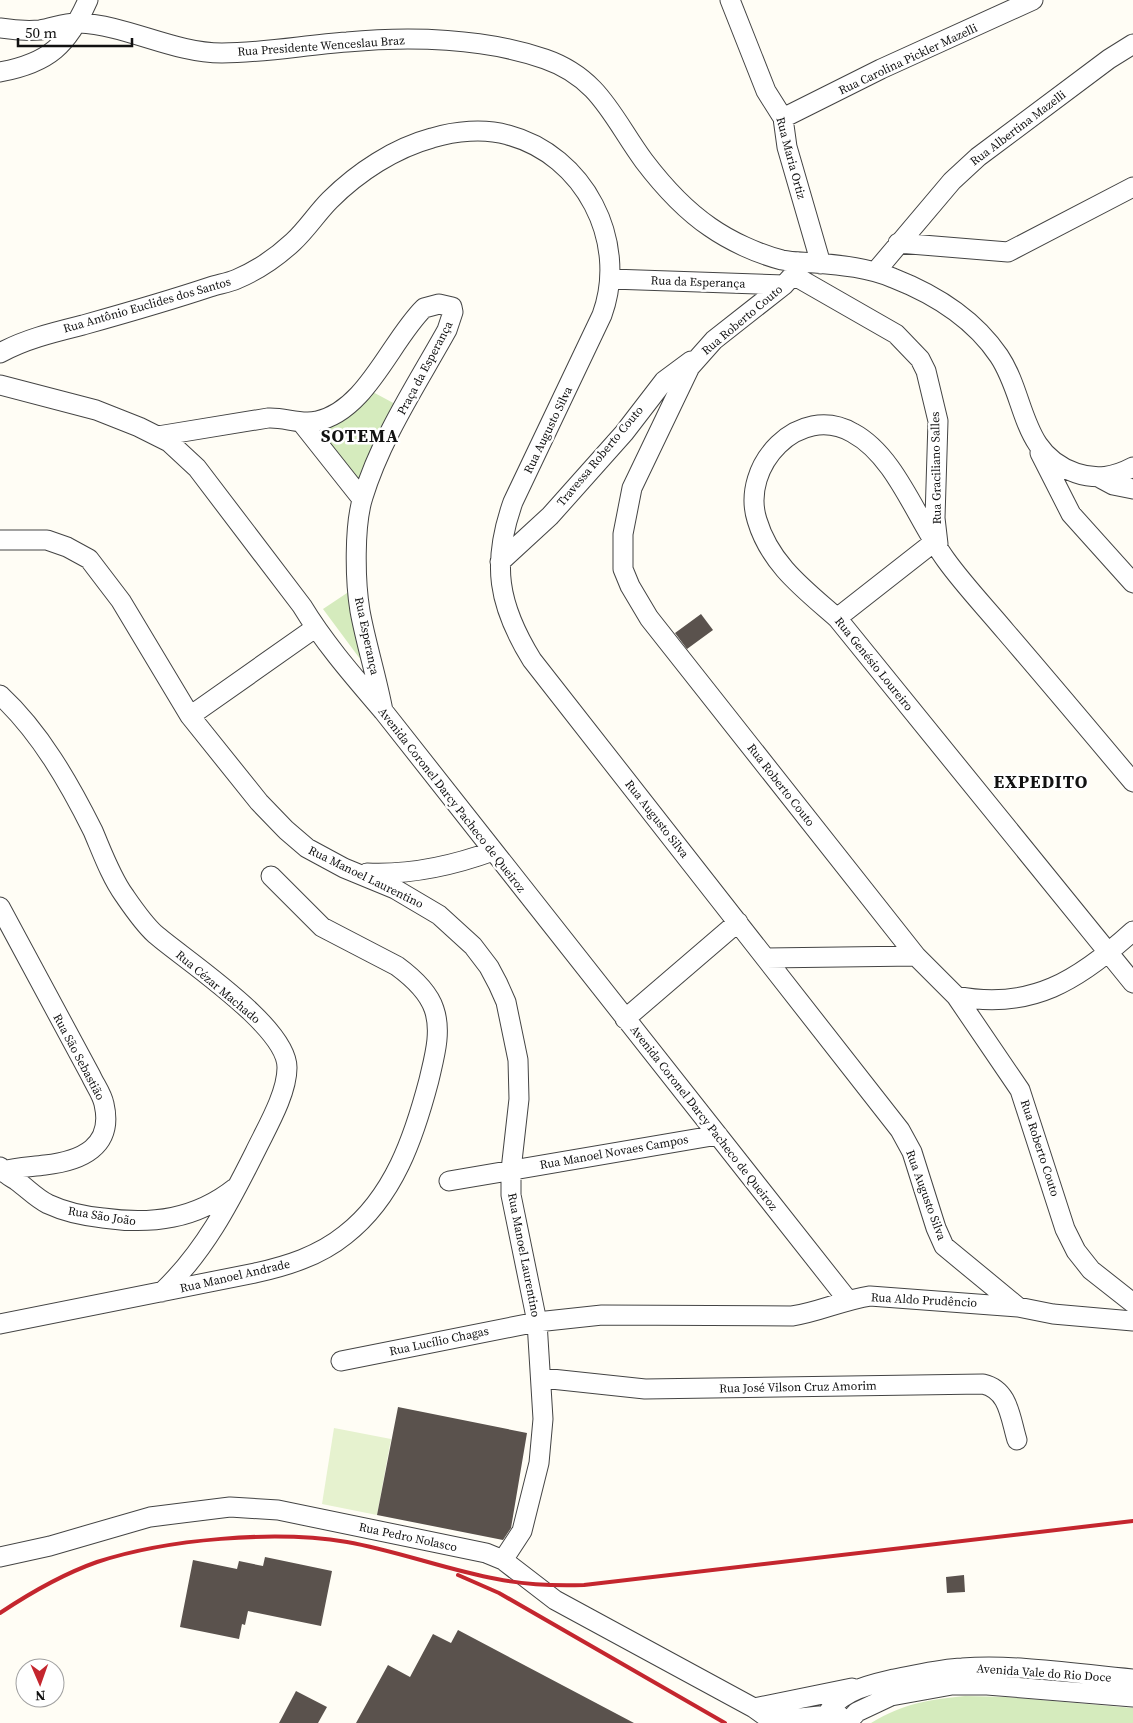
<svg xmlns="http://www.w3.org/2000/svg" width="1133" height="1723" font-family="'Source Serif 4',serif">
	<rect width="100%" height="100%" fill="#fffdf5"/>
	<!-- green -->
	<path fill="#d5ebbd" d="M371 391 397 405 360 481 317 436 351 413Z
		M353 589 369 671 323 609Z
		M965 1696 1007 1697 1133 1708V1723H871C904 1703 928 1700 965 1696Z"/>
	<!-- pitch -->
	<path fill="#e6f2cf" d="M334 1428 391 1439 377 1515 322 1504Z"/>
	<!-- building -->
	<path fill="#5a524d" d="M701 614 713 630 687 649 675 633Z
		M398 1407 527 1433 511 1528 503 1540 377 1515Z
		M265 1557 332 1571 321 1626 248 1611 245 1625 242 1624 239 1639 180 1627 193 1560 237 1569 239 1561 263 1566Z
		M964 1575 965 1592 947 1593 946 1577Z
		M458 1630 634 1723H356L388 1665 410 1677 433 1634 451 1643Z
		M296 1691 327 1707 318 1723H279Z"/>
	<g fill="none" stroke-linecap="round" stroke-linejoin="round">
		<!-- minor casing -->
		<g stroke="#444" stroke-width="21">
			<path id="minor" d="M730 0 766 91 783 118 787 147 821 264
				M0 28C13 30 27 31 40 30 53 28 66 22 79 23 127 25 173 53 222 53 264 53 305 45 347 42 410 36 485 38 545 59 600 78 613 119 644 161 663 186 685 210 710 227 730 241 758 254 782 260 793 262 804 262 815 263 842 265 869 268 893 278 934 294 974 319 999 356 1027 398 1020 454 1076 473 1097 480 1114 477 1133 467
				M0 72C49 63 68 45 88 0
				M783 118 881 69 1033 0
				M898 243 1008 252 1133 187
				M798 262 793 275 784 285 714 340 690 367 632 488 623 534V569L630 586 649 618 916 956 956 996 1020 1090 1065 1229 1076 1251 1091 1270 1133 1303
				M876 271 952 181 978 157 1109 59 1133 44
				M793 275 896 334 920 359 926 371 938 421 935 518 938 544
				M611 279 784 285
				M0 353C25 339 55 332 83 325 126 313 168 301 210 287 219 284 228 283 237 279 258 270 277 257 293 242 307 229 317 213 330 200 358 172 395 148 432 138 455 131 484 128 508 135 584 155 629 241 602 315L513 502C491 564 498 605 532 660L900 1130 912 1152 936 1228 944 1246 1018 1307
				M0 385 96 410 139 427 169 442 197 468 302 606C325 644 355 678 384 712L847 1299
				M301 422 362 499
				M158 436 268 418C285 417 300 425 317 421 366 411 391 340 424 308L439 304 452 307 453 312 447 330C417 384 381 438 363 497 354 525 355 581 360 611 366 644 377 678 383 711
				M1040 453 1071 514 1133 583
				M1100 478 1113 485 1133 489
				M0 540H47L67 547 89 559 121 601 190 716 259 802 286 830 307 848 344 868 395 889 439 915 473 946 489 967 498 984 506 1002 518 1060 519 1099 511 1170V1195L537 1322 543 1419 539 1463 522 1531 503 1560
				M500 562 550 516 624 433 664 381 691 361
				M837 618 934 542
				M0 695C40 732 69 783 93 831 102 852 111 877 124 895 133 908 143 923 155 934 185 960 288 1027 287 1068 287 1094 266 1129 255 1152 229 1204 204 1252 162 1292
				M190 716 315 628
				M1133 782C1091 732 1049 682 1006 632 986 608 964 585 946 560 917 521 896 456 853 433 799 402 740 466 757 520 770 564 804 589 837 618L1133 983
				M367 873C411 875 452 866 493 851
				M0 907 91 1076C95 1085 102 1094 104 1104 114 1147 81 1161 45 1165 31 1167 14 1167 0 1172
				M766 958 916 956
				M956 996C1031 1011 1079 980 1133 931
				M625 1019 738 922
				M0 1167C4 1174 11 1177 17 1181 28 1189 36 1198 48 1204 65 1212 84 1216 103 1218 152 1225 196 1219 235 1188
				M449 1181 718 1135
				M0 1324 255 1273C287 1266 319 1256 345 1235 394 1197 414 1137 429 1080 434 1058 442 1032 434 1009 428 991 412 977 397 966L322 927 271 876
				M341 1361 537 1322 602 1315 792 1316C819 1312 843 1300 870 1296L1018 1307 1053 1314 1133 1321
				M542 1378 645 1389 983 1384C1009 1390 1010 1417 1017 1440
				M0 1557 50 1546 150 1517 230 1507 278 1510 486 1553 503 1560 555 1600 754 1708 775 1723
				M754 1708 852 1688
				M772 1721 838 1714
				M824 1723C832 1692 868 1685 894 1679 917 1675 939 1669 962 1668 1018 1664 1077 1674 1133 1679
				M847 1723 857 1712 891 1696 952 1685H987L1133 1697"/>
		</g>
		<!-- minor -->
		<use href="#minor" stroke="#fff" stroke-width="19"/>
		<!-- rail -->
		<path stroke="#c4262e" stroke-width="4" d="M458 1575 499 1593 725 1723
			M0 1613C30 1593 63 1574 97 1562 167 1539 274 1530 347 1542 398 1551 447 1570 497 1579 526 1585 554 1586 584 1585L1133 1521"/>
	</g>
	<g text-anchor="middle" dominant-baseline="central" stroke-width="5" stroke-linejoin="round" paint-order="stroke">
		<!-- street labels -->
		<g font-size="12" fill="#111" stroke="#fff">
			<text transform="translate(321 46) rotate(-4)">Rua Presidente Wenceslau Braz</text>
			<text transform="translate(908 59) rotate(-25)">Rua Carolina Pickler Mazelli</text>
			<text transform="translate(1018 128) rotate(-37)">Rua Albertina Mazelli</text>
			<text transform="translate(791 158) rotate(75)">Rua Maria Ortiz</text>
			<text transform="translate(698 282) rotate(2)">Rua da Esperança</text>
			<text transform="translate(147 305) rotate(-16)">Rua Antônio Euclides dos Santos</text>
			<text transform="translate(742 320) rotate(-40)">Rua Roberto Couto</text>
			<text transform="translate(425 368) rotate(-62)">Praça da Esperança</text>
			<text transform="translate(548 430) rotate(-64)">Rua Augusto Silva</text>
			<text transform="translate(600 456) rotate(-50)">Travessa Roberto Couto</text>
			<text transform="translate(936 468) rotate(-91)">Rua Graciliano Salles</text>
			<text transform="translate(367 636) rotate(78)">Rua Esperança</text>
			<text transform="translate(874 664) rotate(51)">Rua Genésio Loureiro</text>
			<text transform="translate(781 785) rotate(52)">Rua Roberto Couto</text>
			<text transform="translate(452 800) rotate(52)">Avenida Coronel Darcy Pacheco de Queiroz</text>
			<text transform="translate(657 819) rotate(52)">Rua Augusto Silva</text>
			<text transform="translate(366 877) rotate(26)">Rua Manoel Laurentino</text>
			<text transform="translate(218 987) rotate(40)">Rua Cézar Machado</text>
			<text transform="translate(79 1057) rotate(62)">Rua São Sebastião</text>
			<text transform="translate(704 1118) rotate(52)">Avenida Coronel Darcy Pacheco de Queiroz</text>
			<text transform="translate(1040 1148) rotate(72)">Rua Roberto Couto</text>
			<text transform="translate(614 1152) rotate(-10)">Rua Manoel Novaes Campos</text>
			<text transform="translate(926 1195) rotate(70)">Rua Augusto Silva</text>
			<text transform="translate(102 1216) rotate(9)">Rua São João</text>
			<text transform="translate(524 1255) rotate(79)">Rua Manoel Laurentino</text>
			<text transform="translate(235 1276) rotate(-13)">Rua Manoel Andrade</text>
			<text transform="translate(924 1300) rotate(3)">Rua Aldo Prudêncio</text>
			<text transform="translate(439 1341) rotate(-12)">Rua Lucílio Chagas</text>
			<text transform="translate(798 1387) rotate(-1)">Rua José Vilson Cruz Amorim</text>
			<text transform="translate(408 1537) rotate(12)">Rua Pedro Nolasco</text>
			<text transform="translate(1044 1673) rotate(4)">Avenida Vale do Rio Doce</text>
		</g>
		<!-- district labels -->
		<g font-size="18" font-weight="bold" letter-spacing="1" fill="#111" stroke="#fff">
			<text x="360" y="435">SOTEMA</text>
			<text x="1041" y="781">EXPEDITO</text>
		</g>
	</g>
	<!-- north arrow -->
	<g transform="translate(40 1683) rotate(178)"><circle r="24" fill="#ffffff" stroke="#a0a0a0"/>
	<path d="M0-4L9 19L0 12L-9 19Z" fill="#c4262e"/>
	<text y="-8" font-size="14" font-weight="bold" text-anchor="middle" fill="#111111">N</text>
	</g>
	<!-- scale -->
	<path d="M18 38v8h114v-8" fill="none" stroke="#111111" stroke-width="2.5"/>
	<text x="25" y="38" font-size="15" fill="#111111" stroke="#ffffff" stroke-width="4" paint-order="stroke">50 m</text>
</svg>
